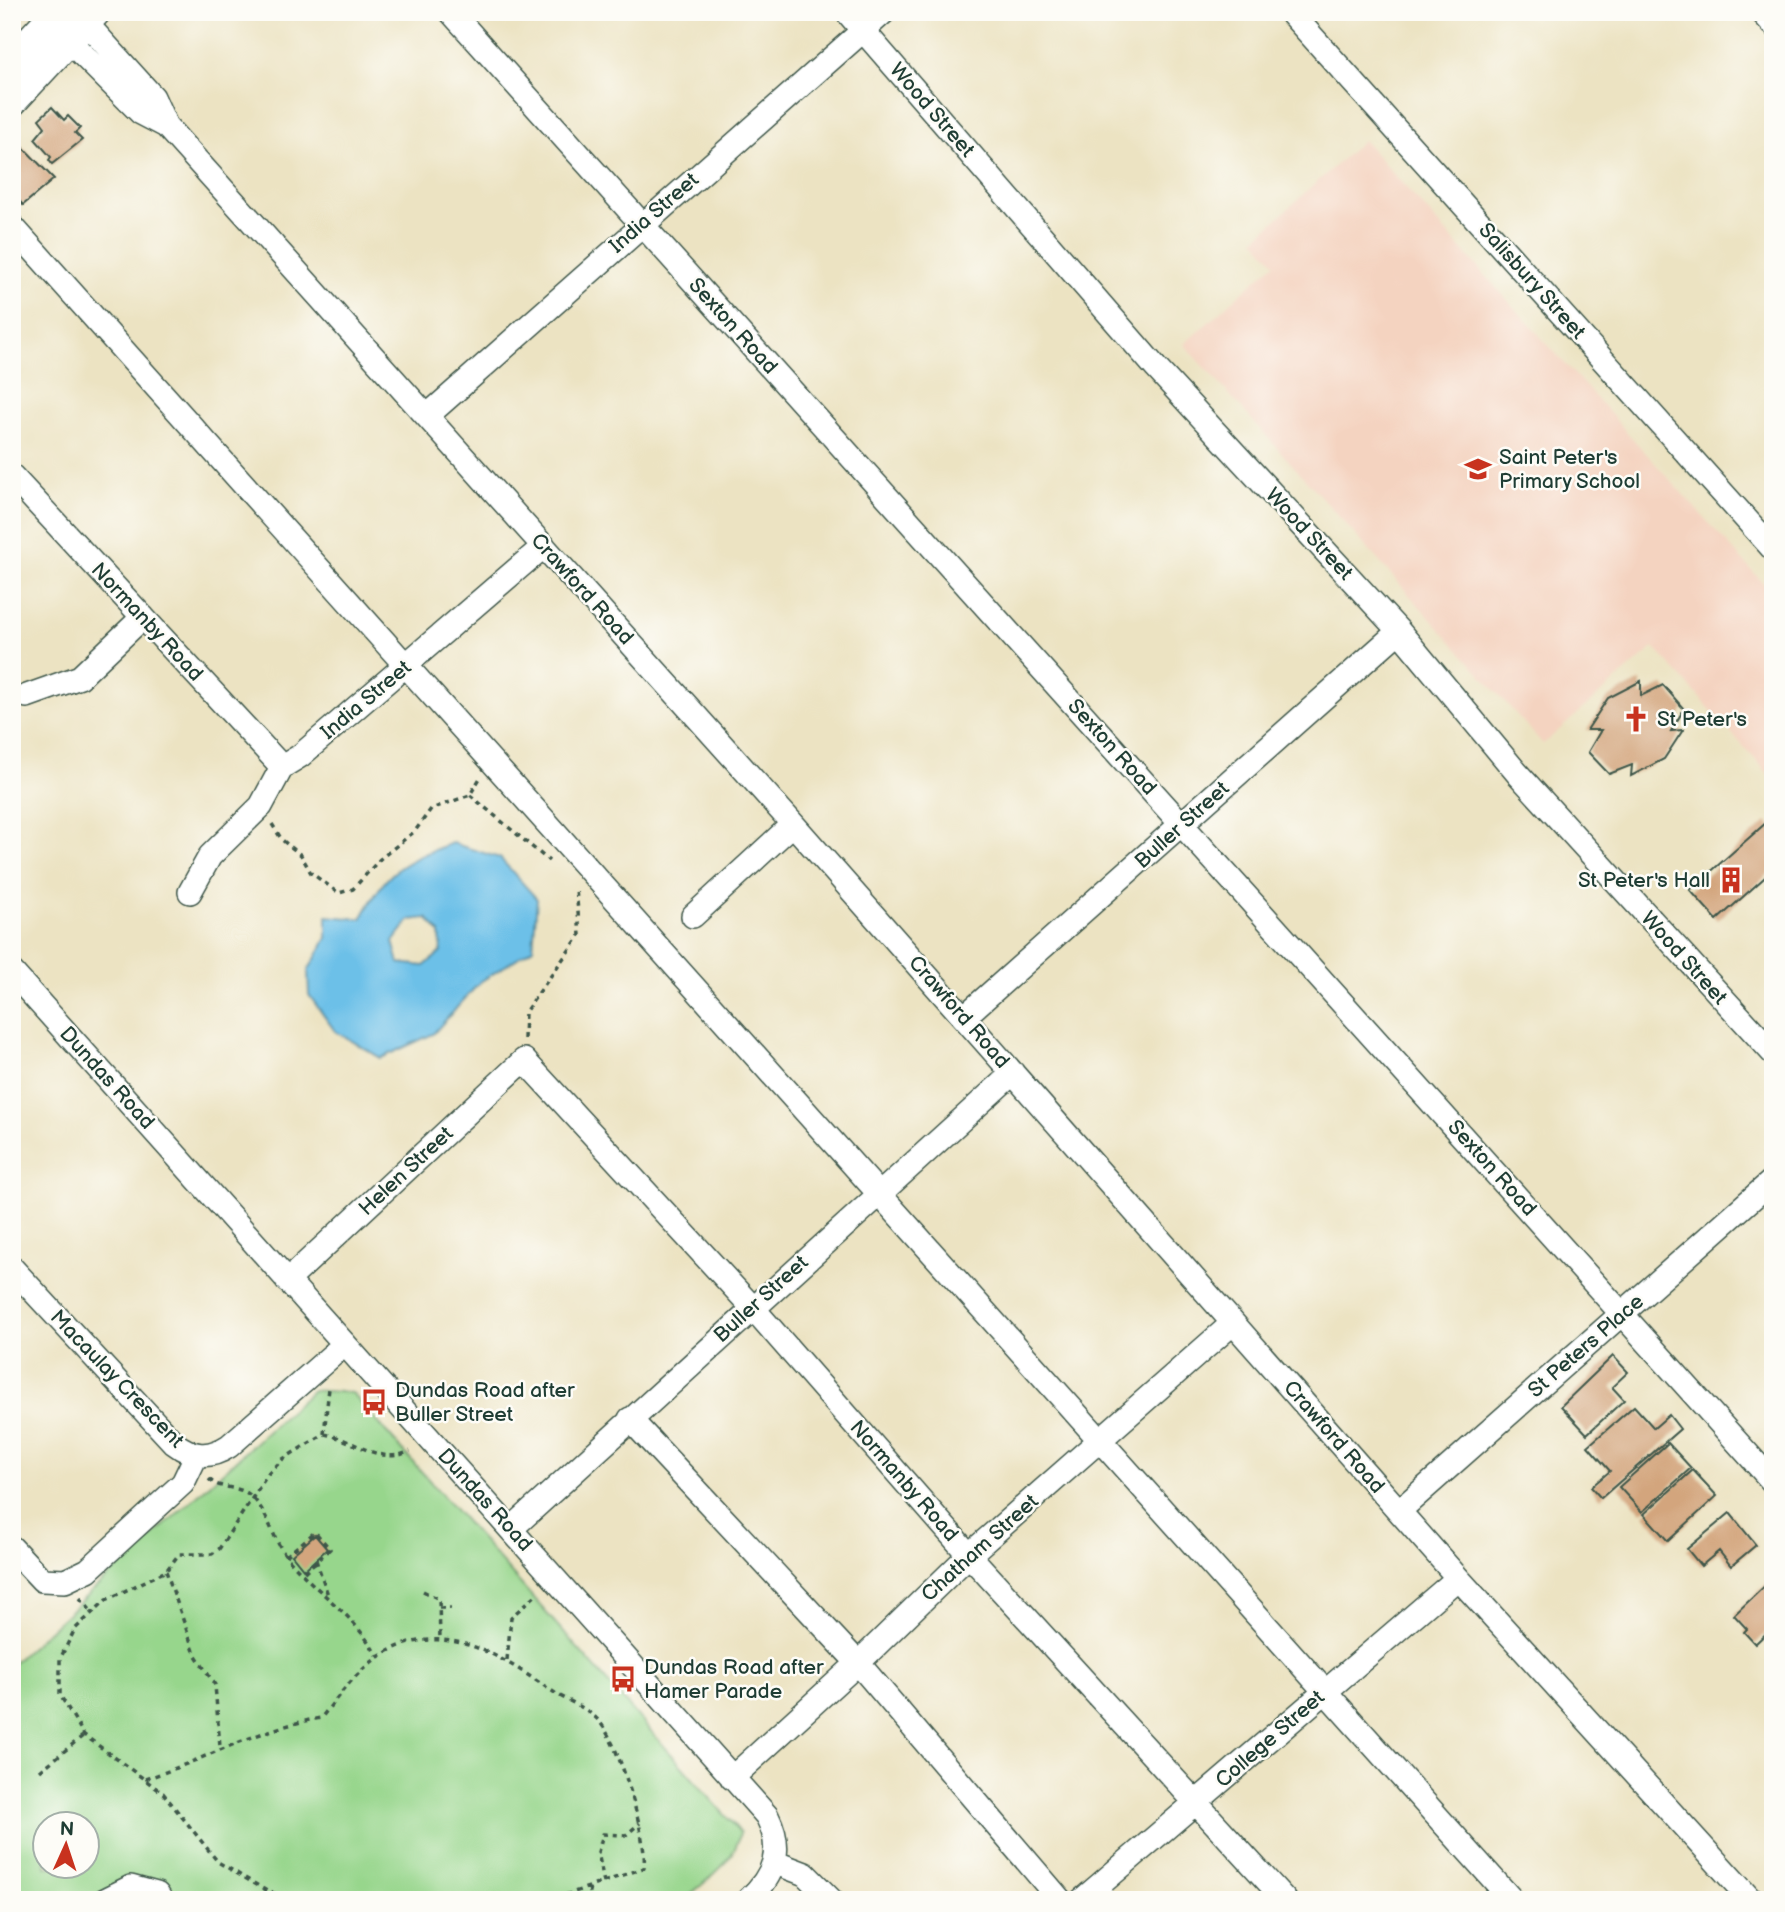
<svg xmlns="http://www.w3.org/2000/svg" width="1785" height="1912" font-family="'Balsamiq Sans',sans-serif">
	<rect width="100%" height="100%" fill="#fdfcf7"/>
	<filter id="ink" filterUnits="userSpaceOnUse"><feTurbulence type="fractalNoise" baseFrequency=".0143" numOctaves="2"/><feDisplacementMap in="SourceGraphic" scale="14" xChannelSelector="R" yChannelSelector="G"/><feConvolveMatrix kernelMatrix="1 2 1 2 8 2 1 2 1" color-interpolation-filters="sRGB"/></filter>
	<filter id="wash" filterUnits="userSpaceOnUse"><feTurbulence type="fractalNoise" baseFrequency=".00686" numOctaves="4" result="noise"/><feDisplacementMap in="SourceGraphic" scale="28" xChannelSelector="R" yChannelSelector="G"/><feGaussianBlur stdDeviation="1.57" result="paint"/><feColorMatrix in="noise" values="0 0 0 0 0 0 0 0 0 0 0 0 0 0 0 0 0 1.4 0 .05"/><feComposite in="paint" operator="in"/></filter>
	<g filter="url(#wash)">
		<rect width="100%" height="100%" fill="#ece3c2"/>
		<!-- built -->
		<path fill="#f4d3c0" d="M1363 140 1773 594V779L1654 647 1543 744 1184 344 1275 263 1255 239Z"/>
		<!-- green -->
		<path fill="#97d68c" stroke="#5b8a60" stroke-width="2" fill-rule="evenodd" d="M313 1390 352 1393 740 1832C737 1861 705 1881 684 1900H12V1664ZM46 1825H88V1867H46Z"/>
		<!-- water -->
		<path fill="#6cc0e8" stroke="#467e8e" stroke-width="2" fill-rule="evenodd" d="M452 843 500 858 537 899 533 948 480 982 433 1034 381 1058 335 1031 309 995 308 971 327 938V916L361 919C388 869 400 863 452 843ZM427 918 440 933 441 952 424 966 399 963 393 942 410 920Z"/>
		<g id="blocks">
			<!-- building -->
			<path fill="#d3a57d" d="M52 107 64 120 68 116 80 128 75 133 82 140 52 164 49 160 51 157 35 139 45 127 39 119Z
				M15 139 54 179 23 205 12 193V142Z
				M1641 681V696L1663 685 1684 709 1671 731 1683 730 1664 759 1631 776 1632 765 1609 774 1588 752 1601 730H1587L1608 698Z
				M1767 822 1773 829V870L1717 920 1690 890Z
				M1613 1356 1628 1372 1612 1387 1624 1400 1587 1434 1561 1406Z
				M1634 1406 1654 1428 1669 1415 1680 1429 1601 1498 1591 1487 1610 1471 1588 1446Z
				M1668 1443 1691 1468 1642 1512 1619 1487Z
				M1693 1470 1717 1496 1668 1541 1644 1514Z
				M1730 1513 1756 1545 1731 1566 1719 1551 1701 1566 1687 1549Z
				M315 1535 327 1549 304 1570 292 1555Z
				M1773 1578V1627L1755 1644 1744 1632 1747 1629 1734 1615Z"/>
		</g>
	</g>
	<g filter="url(#ink)">
		<use href="#blocks" fill-opacity="0" stroke="#3e5649" stroke-width="2"/>
		<g fill="none" stroke-linecap="round" stroke-linejoin="round">
			<!-- minor casing -->
			<g stroke="#3e5649" stroke-width="26">
				<path id="minor" d="M76 12 153 97 166 126 793 824 1458 1578 1751 1900
					M451 12 1773 1482
					M847 12 1156 368 1399 631 1517 773 1773 1053
					M1290 12 1773 549
					M1762 12 1773 24
					M59 31 141 113 166 126
					M12 226 1512 1900
					M427 416 884 12
					M12 476 282 767
					M27 696 80 677 143 617
					M282 767 300 756 544 546
					M190 892 210 856 261 806 282 767
					M693 916 793 824
					M12 972 767 1816C784 1850 775 1875 748 1900
					M964 1017 1399 631
					M12 1268 174 1443C192 1457 209 1459 229 1446L345 1344
					M287 1281 524 1060 752 1307 969 1555 1285 1900
					M630 1419 858 1663 1060 1900
					M1399 1511 1773 1180
					M511 1529 1013 1073
					M12 1548 42 1580 65 1581 88 1570 183 1483 196 1456
					M732 1778 858 1663 969 1555 1233 1323
					M776 1863 805 1874 831 1900
					M105 1900 131 1887 157 1894 161 1900
					M1082 1900 1458 1578"/>
			</g>
			<!-- major casing -->
			<g stroke="#3e5649" stroke-width="33">
				<path id="major" d="M12 61 57 12
					M12 101 95 12"/>
			</g>
			<!-- path -->
			<path stroke="#3e5649" stroke-width="3.5" stroke-dasharray="5 5" stroke-linecap="butt" d="M470 795 549 861
				M272 824 282 840 301 855 311 873 339 893 353 889 380 859 415 831 431 809 470 795 480 778
				M524 1039 525 1012 580 935 576 889
				M324 1434 329 1388
				M209 1479C220 1491 240 1484 252 1497 268 1512 273 1540 287 1557 318 1595 352 1611 377 1656
				M286 1556 315 1532 330 1549 302 1574
				M316 1560 328 1595
				M166 1571 195 1654 215 1685 220 1747
				M423 1591 439 1599 440 1640
				M80 1598 92 1612
				M439 1608H451
				M507 1660 511 1617 536 1595
				M40 1771 84 1735
				M145 1779C205 1760 258 1728 321 1718 348 1684 373 1648 419 1641 471 1633 514 1666 555 1693 568 1701 585 1707 596 1718 618 1737 648 1839 644 1868L551 1900
				M604 1883 598 1852 603 1834 626 1835 640 1823
				M589 1888 592 1900
				M295 1900 267 1891 218 1862 163 1793 84 1735 60 1695V1659L75 1629 106 1600 166 1571 179 1554H212L219 1549 268 1474 283 1459 324 1434C354 1438 380 1467 410 1451"/>
			<!-- minor -->
			<use href="#minor" stroke="#fff" stroke-width="23"/>
			<!-- major -->
			<use href="#major" stroke="#fff" stroke-width="30"/>
		</g>
	</g>
	<!-- icons -->
	<defs>
		<g id="school-bare" transform="scale(2.1)"><path d="M0-5L7-2L0 1L-7-2ZM-4 1L0 2.5L4 1V4Q0 6-4 4Z" fill="#c8321e" stroke="#fdfcf7" stroke-width="2.5" paint-order="stroke"/></g>
		<g id="church-bare" transform="scale(2.1)"><path d="M-1.2-6h2.4v3.5h3.3v2.4h-3.3V6h-2.4V-.1h-3.3v-2.4h3.3Z" fill="#c8321e" stroke="#fdfcf7" stroke-width="2.5" paint-order="stroke"/></g>
		<g id="building-bare" transform="scale(2.1)"><path d="M-4-6H4V6H1V3H-1V6H-4ZM-2.5-4.3h1.7v1.8h-1.7ZM.8-4.3h1.7v1.8H.8ZM-2.5-1h1.7V.8h-1.7ZM.8-1h1.7V.8H.8Z" fill="#c8321e" stroke="#fdfcf7" stroke-width="2.5" paint-order="stroke"/></g>
		<g id="bus-bare" transform="scale(2.1)"><path d="M-5-6H5V4H4V6H2V4H-2V6H-4V4H-5ZM-3.5-4V0h7V-4ZM-3.5 1.2v1.5H-2V1.2ZM2 1.2v1.5H3.5V1.2Z" fill="#c8321e" stroke="#fdfcf7" stroke-width="2.5" paint-order="stroke"/></g>
	</defs>
	<g fill-rule="evenodd">
		<use href="#school-bare" x="1478" y="469"/>
		<use href="#church-bare" x="1636" y="719"/>
		<use href="#building-bare" x="1731" y="880"/>
		<use href="#bus-bare" x="374" y="1402"/>
		<use href="#bus-bare" x="623" y="1679"/>
	</g>
	<g text-anchor="middle" dominant-baseline="central" stroke-width="5" stroke-linejoin="round" paint-order="stroke">
		<!-- street labels -->
		<g font-size="21" fill="#1f3d34" stroke="#fdfcf7">
			<text transform="translate(932 110) rotate(49)">Wood Street</text>
			<text transform="translate(654 213) rotate(-41)">India Street</text>
			<text transform="translate(1532 281) rotate(48)">Salisbury Street</text>
			<text transform="translate(733 326) rotate(48)">Sexton Road</text>
			<text transform="translate(1309 534) rotate(47)">Wood Street</text>
			<text transform="translate(582 589) rotate(48)">Crawford Road</text>
			<text transform="translate(147 622) rotate(47)">Normanby Road</text>
			<text transform="translate(366 700) rotate(-40)">India Street</text>
			<text transform="translate(1112 747) rotate(48)">Sexton Road</text>
			<text transform="translate(1182 825) rotate(-42)">Buller Street</text>
			<text transform="translate(1684 958) rotate(48)">Wood Street</text>
			<text transform="translate(959 1012) rotate(49)">Crawford Road</text>
			<text transform="translate(107 1078) rotate(48)">Dundas Road</text>
			<text transform="translate(1492 1168) rotate(48)">Sexton Road</text>
			<text transform="translate(406 1171) rotate(-43)">Helen Street</text>
			<text transform="translate(761 1299) rotate(-42)">Buller Street</text>
			<text transform="translate(1586 1346) rotate(-41)">St Peters Place</text>
			<text transform="translate(117 1379) rotate(46)">Macaulay Crescent</text>
			<text transform="translate(1334 1437) rotate(49)">Crawford Road</text>
			<text transform="translate(904 1481) rotate(49)">Normanby Road</text>
			<text transform="translate(485 1500) rotate(48)">Dundas Road</text>
			<text transform="translate(980 1548) rotate(-42)">Chatham Street</text>
			<text transform="translate(1270 1739) rotate(-41)">College Street</text>
		</g>
		<!-- poi labels -->
		<g font-size="21" fill="#1f3d34" stroke="#fdfcf7" text-anchor="start">
			<text x="1499" y="457">Saint Peter's<tspan x="1499" dy="24">Primary School</tspan></text>
			<text x="1657" y="719">St Peter's</text>
			<text x="1710" y="880" text-anchor="end">St Peter's Hall</text>
			<text x="395" y="1390">Dundas Road after<tspan x="395" dy="24">Buller Street</tspan></text>
			<text x="644" y="1667">Dundas Road after<tspan x="644" dy="24">Hamer Parade</tspan></text>
		</g>
	</g>
	<!-- margin -->
	<rect width="1785" height="1912" fill="none" stroke="#fdfcf7" stroke-width="42"/>
	<!-- north arrow -->
	<g transform="translate(66 1845) rotate(3)"><circle r="33" fill="#fdfcf7" stroke="#a4b0a9" stroke-width="2"/>
	<path d="M0-5L12 26L0 18L-12 26Z" fill="#c8321e"/>
	<text y="-10" font-size="19" font-weight="bold" text-anchor="middle" fill="#1f3d34">N</text>
	</g>
</svg>
